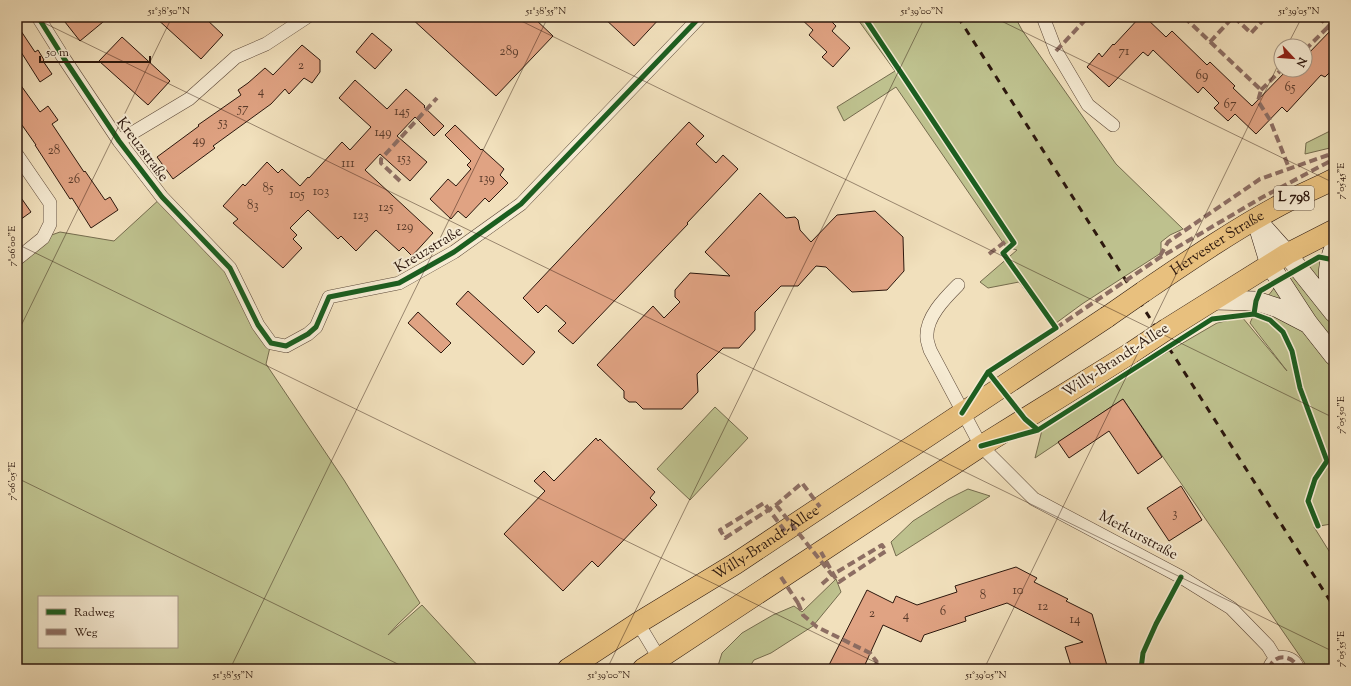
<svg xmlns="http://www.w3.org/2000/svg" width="1351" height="686" font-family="'Sorts Mill Goudy',serif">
	<rect width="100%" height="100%" fill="#f1e0bc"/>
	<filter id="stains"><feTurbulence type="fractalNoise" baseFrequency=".005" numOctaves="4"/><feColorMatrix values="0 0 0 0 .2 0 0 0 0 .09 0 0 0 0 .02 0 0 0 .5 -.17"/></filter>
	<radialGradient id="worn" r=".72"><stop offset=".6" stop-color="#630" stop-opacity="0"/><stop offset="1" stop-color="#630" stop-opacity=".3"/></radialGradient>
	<!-- green -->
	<path fill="#bec18e" stroke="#756c4e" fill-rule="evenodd" d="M856 17H1015L1022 30 1116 164 1183 229 1170 235 1161 242V253L1082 304 1052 326 1019 282 988 288 980 282 1017 250 1006 247 896 87 844 121 837 107 895 71Z
		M1334 129V147L1305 154 1306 143Z
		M162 197 230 268 271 343 266 364 344 480 420 603 398 624 388 635 422 605 481 669H17V259L43 238 60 232 114 241ZM39 597H177V647H39Z
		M1319 255 1334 258V519L1331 524 1314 527 1334 559V669H1307L1304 662 1123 399 1035 458 1042 430 1114 383 1217 323 1242 317 1287 371 1250 323 1254 314 1275 287Z
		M715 407 748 438 690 500 657 469Z
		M968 489 990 496 896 556 891 542 913 521 948 499Z
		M836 579 841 592 813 626 771 653 754 660 748 669H717L722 653 742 633 773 615 794 606 802 612Z"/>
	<!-- building -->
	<path fill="#e0a383" stroke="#2c170d" d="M61 17H109L80 41Z
		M155 17H204L223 35 201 59Z
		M410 17H533L553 36 496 96Z
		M603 17H661L634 46Z
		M799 17H827L836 26 832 31 850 48 833 67 822 57 827 52 809 35 813 30Z
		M1140 17H1145L1166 37 1172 31 1207 65 1210 62 1235 86 1233 88 1252 106 1287 70H1305V57L1334 27V68L1325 77 1321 75 1287 112 1282 107 1256 134 1235 114 1228 121 1214 108 1219 103 1203 87 1198 93 1153 50 1148 56 1143 52 1109 87 1087 67 1099 53 1102 57 1113 44 1114 45Z
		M17 25 35 52 38 50 44 60 43 61 52 74 40 82 21 52 17 55Z
		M372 33 392 50 375 69 356 52Z
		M122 37 170 81 148 105 99 61Z
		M302 45 320 60V72L312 83 304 78 289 94 285 89 271 104 213 146 215 148 173 179 157 157 199 126 198 125 241 95 238 90 248 83 265 68 273 75Z
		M17 80 40 112 48 106 58 120 52 124 84 172 85 171 105 200 110 197 118 210 91 228 72 198 70 199 35 145H36L17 118Z
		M355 80 387 109 406 89 425 106 424 107 444 126 434 136 415 117 397 136 427 162 410 181 380 154 365 170 433 233 412 256 403 247 399 251 376 230 356 251 341 236 338 239 308 210 290 228 297 235 293 239 302 248 283 268 233 223 238 219 223 206 243 184 245 186 267 162 278 173 282 169 300 186 308 177 309 178 342 142 350 150 371 127 339 98Z
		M689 122 704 136 696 144 716 163 723 155 738 169 687 223 688 224 573 344 558 331 566 323 546 305 538 313 523 298Z
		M455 125 481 150 482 149 504 169 500 175 508 183 489 202 485 198 466 218 458 211 451 219 430 199 448 179 456 186 471 169 467 165 471 161 445 135Z
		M17 192 31 212 17 222Z
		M760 193 786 218 795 217 798 220 800 230 811 242 837 215 875 211 903 237 904 271 887 290 852 292 826 267 816 266 798 286H781L755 312V330L739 348H723L697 374 698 392 682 409H643L636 402H629L624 398V391L597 365 653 306 664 318 680 302 675 297V290L690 273 730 276 705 252Z
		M468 291 535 352 523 365 456 304Z
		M418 312 451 343 441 353 408 323Z
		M1123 399 1162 457 1138 474 1109 431 1069 458 1058 442Z
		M596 438 598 441 600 439 655 492 650 498 657 505 598 567 592 561 563 591 504 534 545 491 534 481 544 471 554 481Z
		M1181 486 1202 520 1169 541 1147 508Z
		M1016 567 1037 578 1034 582 1068 599 1066 601 1092 614 1108 669H1072L1065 647 1083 642 1007 603 965 617 966 621 924 635 921 642 883 625 863 669H827L867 590 893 603 896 596 917 605 957 592 955 586Z"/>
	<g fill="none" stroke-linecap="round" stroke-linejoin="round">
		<!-- street casing -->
		<g stroke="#5d4939" stroke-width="14">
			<path id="street" d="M38 17 63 57 119 141 162 197 230 268 258 325 271 343 286 346 308 334 316 327 329 297 399 283 454 252 521 204 700 17
				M1043 17 1056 51 1088 105 1113 125
				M119 141 189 99 236 57 266 44 307 17
				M17 155 50 203V224L43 238 17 259
				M958 285C945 298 925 318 927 338 927 342 929 346 930 350L981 446 1034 499 1181 577 1231 608 1268 646 1276 659
				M638 623 659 658 664 669
				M1269 669C1273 653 1294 654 1298 669"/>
		</g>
		<!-- secondary casing -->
		<g stroke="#2c170d" stroke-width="20">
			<path id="secondary" d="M1256 219 1270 265 1308 323 1334 356
				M1261 225 1287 254 1334 313
				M1334 248C1325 271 1328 281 1334 304
				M1213 300 1256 301 1278 308 1307 323"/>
		</g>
		<!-- primary casing -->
		<g stroke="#2c170d" stroke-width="22">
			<g id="primary">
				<path id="s1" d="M1143 292C1187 262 1235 229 1282 204 1299 195 1317 188 1334 179"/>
				<path d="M1167 329 1287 254 1334 230"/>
				<path id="s2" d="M568 669 638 623 735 564 1107 317"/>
				<path d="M643 669 981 446 1131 353"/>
			</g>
		</g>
		<!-- street -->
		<use href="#street" stroke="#f6ebd3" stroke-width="13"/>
		<!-- secondary -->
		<use href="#secondary" stroke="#f6ebd3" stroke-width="19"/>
		<!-- primary -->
		<use href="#primary" stroke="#e8c07e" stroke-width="21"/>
		<!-- rail -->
		<path stroke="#2c170d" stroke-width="3" stroke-dasharray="7 7" stroke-linecap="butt" d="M958 17 1334 607"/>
		<!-- primary-bridge casing -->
		<g stroke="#2c170d" stroke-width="22" stroke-linecap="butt">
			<path id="primary-bridge" d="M1107 317 1143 292
				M1131 353 1167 329"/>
		</g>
		<!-- primary-bridge -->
		<use href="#primary-bridge" stroke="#e8c07e" stroke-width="21"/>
		<!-- quiet -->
		<path stroke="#8d6e63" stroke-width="4" stroke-dasharray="8 4" stroke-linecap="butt" d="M1184 17 1261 90 1258 101 1270 120 1289 168
			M1234 17 1251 33 1266 17
			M1318 17 1334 31
			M1210 42 1233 17
			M1305 50 1329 26
			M1056 51 1088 17
			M1261 90 1281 70
			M400 181 381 163V159L437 98
			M989 254 1010 238
			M1160 256 1168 242 1260 179 1334 153
			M1056 328 1159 258 1261 198 1334 159
			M776 505 832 575 882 545 886 551 839 582 836 579 821 552
			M785 531C778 522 771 512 764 503L720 530 725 538 776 505 802 483 820 507
			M781 577 798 603 804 598
			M822 584 832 575
			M798 603 803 615 817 627 870 653 877 662
			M874 669 877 662 881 669
			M1269 669C1273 653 1294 654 1298 669"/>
		<!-- cycleway casing -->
		<g stroke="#f6ebd3" stroke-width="8">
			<path id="cycleway" d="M38 17 63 57 119 141 162 197 230 268 258 325 271 343 286 346 308 334 316 327 329 297 399 283 454 252 521 204 700 17
				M864 17 1014 243 1003 253 1056 328 988 372 962 413
				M1254 314 1256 301 1260 291 1319 257 1334 260
				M988 372 1025 419 1038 430
				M981 446 1038 430 1212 319 1254 314 1270 320 1283 332 1292 351 1300 388 1327 461 1315 479 1308 501 1318 526
				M1141 669 1143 653 1156 624 1181 577"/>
		</g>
		<!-- cycleway -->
		<use href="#cycleway" stroke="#1b5e20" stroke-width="5"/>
	</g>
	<!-- ticks -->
	<path fill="none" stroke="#2c170d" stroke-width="1" stroke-opacity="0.45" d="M32 17 1334 652M513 17 1334 418M993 17 1334 183M1287 46 1302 17M17 244 889 669M17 334 172 17M17 478 408 669M230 669 548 17M607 669 925 17M984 669 1281 59"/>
	<g text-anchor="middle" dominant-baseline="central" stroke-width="4" stroke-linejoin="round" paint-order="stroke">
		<!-- number labels -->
		<g font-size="13" fill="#593a2a">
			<text x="509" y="52">289</text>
			<text x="1124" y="52">71</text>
			<text x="301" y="66">2</text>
			<text x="1202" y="76">69</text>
			<text x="1290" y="88">65</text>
			<text x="261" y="92">4</text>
			<text x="1230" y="105">67</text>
			<text x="243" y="109">57</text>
			<text x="402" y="112">145</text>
			<text x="223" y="123">53</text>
			<text x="383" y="133">149</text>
			<text x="199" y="141">49</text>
			<text x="54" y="151">28</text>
			<text x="404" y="159">153</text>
			<text x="348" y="164">111</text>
			<text x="487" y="179">139</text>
			<text x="74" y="180">26</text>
			<text x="268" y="189">85</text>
			<text x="321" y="192">103</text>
			<text x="297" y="195">105</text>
			<text x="253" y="206">83</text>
			<text x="386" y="208">125</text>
			<text x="361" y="216">123</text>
			<text x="405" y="227">129</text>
			<text x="1175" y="514">3</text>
			<text x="1018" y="591">10</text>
			<text x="983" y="596">8</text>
			<text x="1043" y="607">12</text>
			<text x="943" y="612">6</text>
			<text x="872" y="614">2</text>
			<text x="906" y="616">4</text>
			<text x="1075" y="620">14</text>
		</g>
		<!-- shield labels -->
		<rect fill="#f6ebd3" stroke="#695748" stroke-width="1" x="1274" y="186" width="40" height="24" rx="3"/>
		<g font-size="14" font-weight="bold" fill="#2c170d">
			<text x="1294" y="198">L 798</text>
		</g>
		<!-- street labels -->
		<g font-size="15" fill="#2c170d" stroke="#f6ebd3">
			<text transform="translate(142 150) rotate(53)">Kreuzstraße</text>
			<text stroke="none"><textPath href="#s1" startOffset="89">Hervester Straße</textPath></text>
			<text transform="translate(429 250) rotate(-31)">Kreuzstraße</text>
			<text transform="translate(1116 361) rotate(-33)">Willy-Brandt-Allee</text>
			<text transform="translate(1138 536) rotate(28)">Merkurstraße</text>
			<text stroke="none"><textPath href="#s2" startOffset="235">Willy-Brandt-Allee</textPath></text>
		</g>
	</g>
	<!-- margin -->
	<rect width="1351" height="686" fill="none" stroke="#f1e0bc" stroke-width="44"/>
	<!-- legend -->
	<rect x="38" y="596" width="140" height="52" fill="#f6ebd3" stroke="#a59684"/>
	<rect x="46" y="609" width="20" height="6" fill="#1b5e20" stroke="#a59684"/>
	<text x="74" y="616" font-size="12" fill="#2c170d">Radweg</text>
	<rect x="46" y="629" width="20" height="6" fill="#8d6e63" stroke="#a59684"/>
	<text x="74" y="636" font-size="12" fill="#2c170d">Weg</text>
	<!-- north arrow -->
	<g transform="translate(1293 58) rotate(116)"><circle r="19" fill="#f6ebd3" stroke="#a59684"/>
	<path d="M0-3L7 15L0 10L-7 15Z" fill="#8f2418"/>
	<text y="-6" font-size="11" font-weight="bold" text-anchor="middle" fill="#2c170d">N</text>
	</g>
	<!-- scale -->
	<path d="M40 56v6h110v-6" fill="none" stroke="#2c170d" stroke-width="2"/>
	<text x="46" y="56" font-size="12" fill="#2c170d" stroke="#f6ebd3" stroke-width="3" paint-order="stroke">50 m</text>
	<rect x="22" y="22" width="1307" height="642" fill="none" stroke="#2c170d" stroke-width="1.5"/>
	<g font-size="10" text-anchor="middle" fill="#2c170d">
		<text x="169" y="14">51°38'50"N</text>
		<text x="546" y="14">51°38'55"N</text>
		<text x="922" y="14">51°39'00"N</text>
		<text x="1299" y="14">51°39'05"N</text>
		<text transform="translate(1340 181) rotate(-90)" y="4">7°05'45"E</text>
		<text transform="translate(11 246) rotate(-90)" y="4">7°06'00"E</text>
		<text transform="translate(1340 415) rotate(-90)" y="4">7°05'50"E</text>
		<text transform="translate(11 481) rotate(-90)" y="4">7°06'05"E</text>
		<text transform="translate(1340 649) rotate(-90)" y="4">7°05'55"E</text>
		<text x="233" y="678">51°38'55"N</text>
		<text x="609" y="678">51°39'00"N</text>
		<text x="986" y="678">51°39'05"N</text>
	</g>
	<rect width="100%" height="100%" filter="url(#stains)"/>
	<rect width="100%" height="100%" fill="url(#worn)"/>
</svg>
